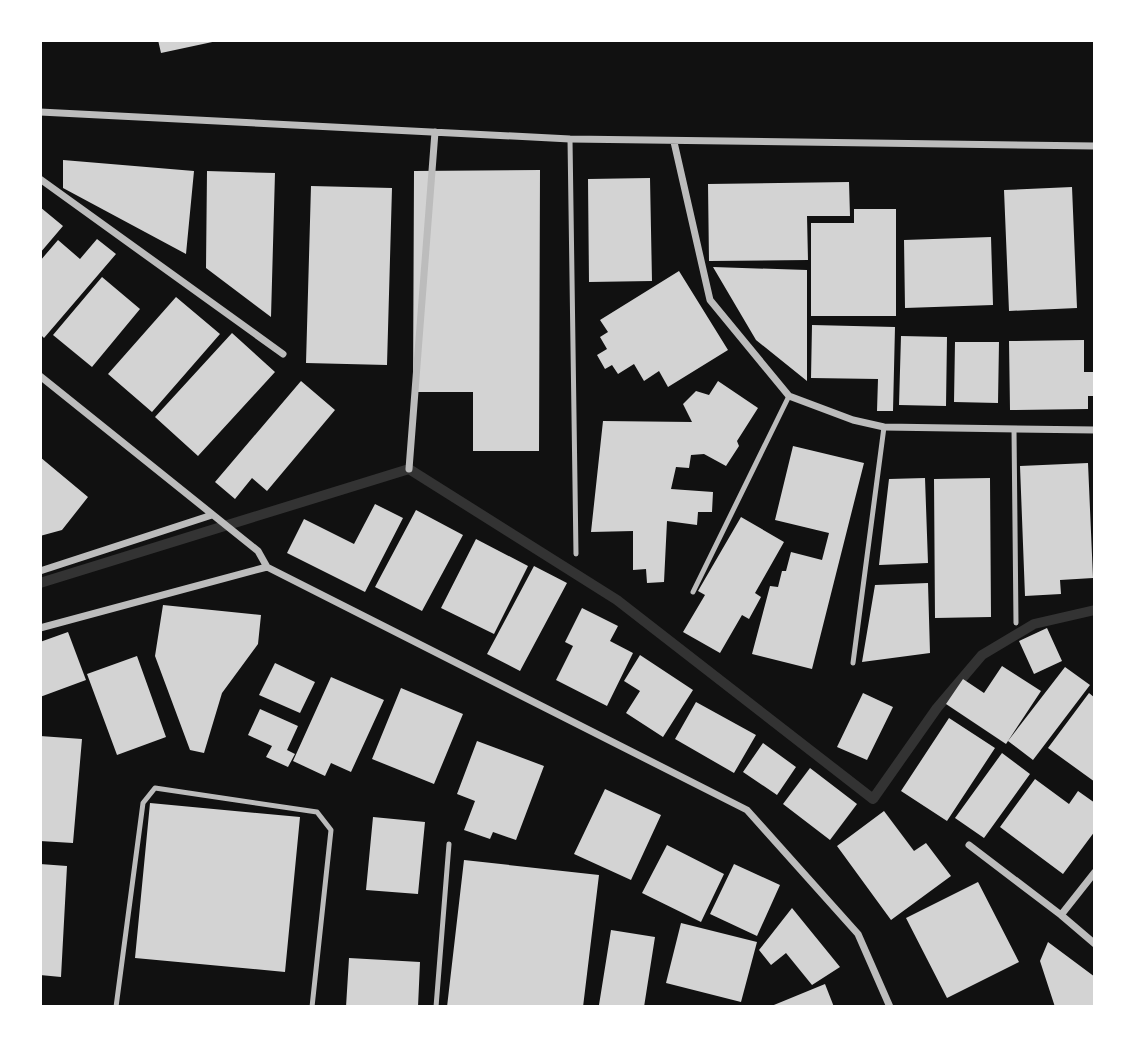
<svg xmlns="http://www.w3.org/2000/svg" width="1135" height="1047" font-family="'Sofia Sans Condensed',sans-serif">
	<rect width="100%" height="100%" fill="#111"/>
	<g fill="none" stroke-linecap="round" stroke-linejoin="round">
		<!-- stream -->
		<path stroke="#333" stroke-width="10" d="M40 583 409 469 617 600 873 799 937 708 982 655 1034 624 1095 610"/>
	</g>
	<!-- building -->
	<path fill="#d3d3d3" d="M158 40H217V41L161 53Z
		M63 160 194 171 186 254 63 188Z
		M540 170 539 451H473V392H413L414 171Z
		M207 171 275 173 271 317 206 268Z
		M650 178 652 281 589 282 588 179Z
		M849 182 850 216H807L808 260 709 261 708 184Z
		M311 186 392 188 387 365 306 363Z
		M1072 187 1077 308 1009 311 1004 190Z
		M40 207 63 226 40 253Z
		M854 209H896V316H811V223H854Z
		M991 237 993 305 905 308 904 240Z
		M97 239 116 254 44 338 40 334V261L58 240 80 259Z
		M713 267 807 270V381L756 340Z
		M679 271 728 350 668 387 659 371 644 381 634 364 618 374 612 365 605 369 597 355 607 349 600 337 608 332 600 320Z
		M102 277 140 309 92 367 53 335Z
		M176 297 220 334 152 412 108 374Z
		M812 325 895 327 893 411H877L878 379 811 378Z
		M232 333 275 372 198 456 155 417Z
		M901 336 947 337 946 406 899 405Z
		M1084 340V372H1095V396H1088V409L1010 410 1009 341Z
		M955 342H999L998 403 954 402Z
		M301 381 335 410 267 491 252 478 235 499 215 482Z
		M718 381 758 408 737 441 739 446 726 466 704 454 691 455 689 468 676 467 671 489 713 492 712 512H698L697 525 667 521 664 582 647 583 646 569 633 570V531L591 532 603 421 692 422 683 404 696 391 709 395Z
		M793 446 864 463 812 669 752 654 770 586 778 587 782 571H786L791 552 822 560 829 533 775 520Z
		M40 457 88 497 62 530 40 536Z
		M1088 463 1093 578 1060 580 1061 594 1025 596 1020 466Z
		M925 478 928 563 879 565 889 479Z
		M990 478 991 617 935 618 934 479Z
		M375 504 403 518 365 592 287 553 304 519 354 544Z
		M416 510 463 535 422 611 375 587Z
		M741 517 784 542 755 593 761 597 749 619 742 615 720 653 683 632 705 595 698 591Z
		M476 539 528 566 494 634 441 608Z
		M534 566 567 583 520 671 487 654Z
		M928 583 930 653 862 662 875 585Z
		M163 605 261 615 258 644 222 693 204 753 190 750 155 656Z
		M582 608 618 626 610 641 633 653 607 706 556 680 573 646 565 642Z
		M1047 628 1062 661 1034 674 1019 641Z
		M68 632 86 680 40 697V642Z
		M640 655 693 690 663 737 626 713 640 691 624 681Z
		M137 656 166 737 117 755 87 674Z
		M275 663 315 682 300 713 259 695Z
		M1002 666 1041 691 1006 744 946 704 963 679 984 693Z
		M1065 667 1090 685 1033 760 1008 741Z
		M331 677 384 700 351 772 331 763 325 776 293 761Z
		M401 688 463 714 434 784 372 759Z
		M863 693 893 707 867 760 837 747Z
		M1089 693 1095 698V782L1048 748Z
		M696 702 756 735 734 773 675 739Z
		M260 709 298 726 287 750 295 754 288 767 266 757 272 746 248 735Z
		M949 718 995 748 947 821 901 791Z
		M40 736 82 739 73 843 40 841Z
		M477 741 544 766 516 840 493 832 490 839 464 830 475 801 457 794Z
		M763 743 796 767 777 795 743 772Z
		M1002 753 1030 774 984 838 955 818Z
		M810 768 857 804 830 840 783 804Z
		M1035 779 1069 804 1078 791 1095 803V831L1063 874 1000 827Z
		M605 789 661 815 631 880 574 854Z
		M150 803 300 817 285 972 135 958Z
		M884 811 914 851 926 843 951 876 891 920 837 846Z
		M373 817 425 822 418 894 366 890Z
		M667 845 724 874 701 922 642 893Z
		M464 860 599 875 583 1007H447Z
		M40 864 67 866 61 977 40 975Z
		M734 864 780 885 757 936 710 914Z
		M978 882 1019 962 947 998 906 918Z
		M792 908 840 967 812 985 786 953 771 965 759 950Z
		M681 923 757 942 741 1002 666 983Z
		M611 930 655 937 644 1007 599 1005Z
		M1048 942 1095 977V1007H1055L1040 961Z
		M349 958 420 962 418 1007H346Z
		M825 984 834 1007H769Z"/>
	<g fill="none" stroke-linecap="round" stroke-linejoin="round">
		<!-- service -->
		<path stroke="#bcbcbc" stroke-width="5" d="M570 139 576 554
			M1014 429 1016 623
			M693 592 789 396
			M853 663 884 427
			M116 1007 143 803 155 788 317 812 331 830 312 1007
			M436 1007 449 844"/>
		<!-- minor -->
		<path stroke="#bcbcbc" stroke-width="7" d="M40 112 570 139 1095 146
			M674 142 710 300 789 396 853 420 884 427 1095 430
			M40 179 283 354
			M40 376 258 551 267 567 747 810 858 934 890 1007
			M409 469 435 132
			M40 571 212 515
			M40 628 267 567
			M969 845 1061 915 1095 944
			M1061 915 1095 872"/>
	</g>
	<!-- border -->
	<rect width="1135" height="1047" fill="none" stroke="#ffffff" stroke-width="84"/>
</svg>
